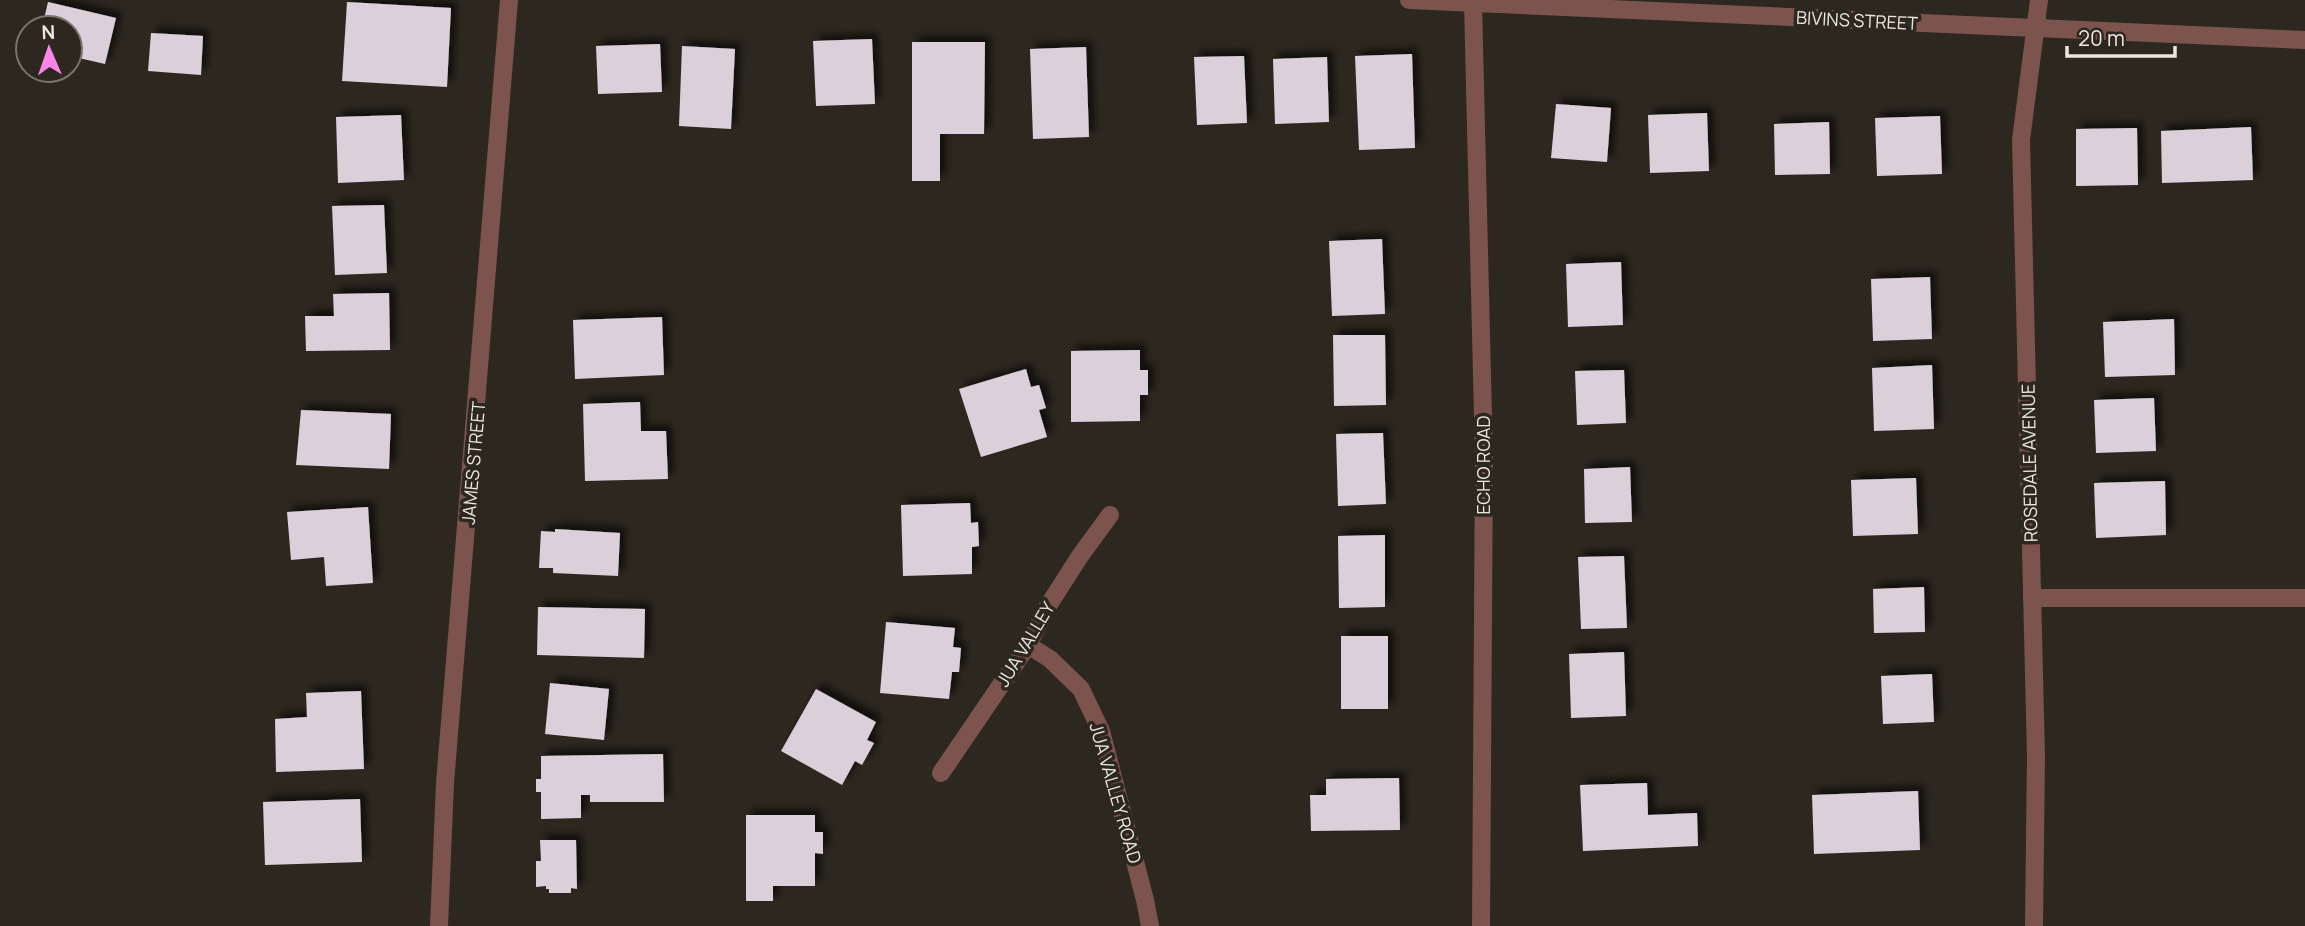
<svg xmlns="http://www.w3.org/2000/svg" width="2305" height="926" font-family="Manrope,sans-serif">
	<defs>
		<filter id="shadow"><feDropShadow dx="6" dy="-6" stdDeviation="3.5" flood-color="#0009"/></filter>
	</defs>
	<rect width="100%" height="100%" fill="#2c271f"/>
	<!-- building -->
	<path fill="#dbd0d9" filter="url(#shadow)" d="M48 2 116 18 105 64 70 56V28H42Z
		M347 2 451 8 447 87 342 81Z
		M151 33 203 36 201 75 148 71Z
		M872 39 875 104 816 106 813 41Z
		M912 42H985L984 134H940V181H912Z
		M660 44 662 92 598 94 596 46Z
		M682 46 735 49 731 129 679 126Z
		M1086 47 1089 137 1033 139 1030 49Z
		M1412 54 1415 148 1359 150 1355 56Z
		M1244 56 1247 123 1197 125 1194 57Z
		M1327 57 1329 122 1275 124 1273 59Z
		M1556 104 1611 108 1607 162 1551 158Z
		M1707 113 1709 171 1650 173 1648 115Z
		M401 115 404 180 338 183 336 117Z
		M1940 116 1942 174 1877 176 1875 118Z
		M1829 122 1830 174 1775 175 1774 124Z
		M2251 127 2253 180 2162 183 2161 131Z
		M2137 128 2138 185 2076 186V129Z
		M384 205 387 273 335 275 332 206Z
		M1382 239 1385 314 1332 316 1329 241Z
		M1621 262 1623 325 1568 327 1566 264Z
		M1930 277 1932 339 1873 341 1871 279Z
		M389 293 390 350 306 351 305 316H334L333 294Z
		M662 317 664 375 575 379 573 320Z
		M2174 319 2175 375 2105 377 2103 322Z
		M1333 335H1385L1386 405 1334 406Z
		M1140 350V370H1148V395H1140V421L1071 422V351Z
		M1932 365 1934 429 1874 431 1872 368Z
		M1026 369 1031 387 1039 385 1046 408 1039 410 1047 437 981 457 959 389Z
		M1624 370 1626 423 1577 425 1575 371Z
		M2154 398 2156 451 2096 453 2094 400Z
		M640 402 641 431H666L668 479 585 481 583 404Z
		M301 410 391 414 389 469 296 465Z
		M1383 433 1386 504 1338 506 1336 434Z
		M1630 467 1632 522 1585 523 1584 469Z
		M1916 478 1918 534 1853 536 1851 480Z
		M2165 481 2166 535 2096 538 2094 483Z
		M970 503 971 523 978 522 979 546 972 547V574L903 576 901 505Z
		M368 507 373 583 326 586 324 557 291 560 287 512Z
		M555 529 620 533 618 576 553 573V568H539L541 531 555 532Z
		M1385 535V607L1339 608 1338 536Z
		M1624 556 1627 628 1581 629 1578 557Z
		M1924 587 1925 632 1874 633 1873 589Z
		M538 607 645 609 644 658 537 655Z
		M886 622 955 628 953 647 961 648 959 672H952L949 699 880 693Z
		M1341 636H1388V709H1341Z
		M1624 652 1626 716 1571 718 1569 654Z
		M1932 674 1934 722 1883 724 1881 676Z
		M550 683 609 689 604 740 545 734Z
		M816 689 876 722 867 740 874 743 862 765 855 761 842 785 781 751Z
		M361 691 364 769 276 772 275 719 307 717 306 693Z
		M663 754 664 802H590V795H581V818L541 819V792H536V779H541V756Z
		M1399 778 1400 830 1311 831 1310 795H1326V779Z
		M1647 783 1648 815 1697 813 1698 846 1583 851 1580 785Z
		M1918 791 1920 850 1814 854 1812 795Z
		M360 799 362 862 265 865 263 802Z
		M746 815H815V832H823V854L815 853V886H773V901H746Z
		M540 840H576L577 889 571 888V893H549V889H546V886L536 887V861H541Z"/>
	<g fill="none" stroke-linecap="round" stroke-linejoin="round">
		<!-- service -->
		<path stroke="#7d534e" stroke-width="18" d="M2032 598H2305"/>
		<!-- minor -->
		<path stroke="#7d534e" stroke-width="18" d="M1409 0 2305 40
			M1473 3 1484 458 1481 926
			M1028 645 1050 659 1081 689 1101 731 1145 900 1150 926
			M941 773 1028 645 1048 606 1080 556 1110 515
			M439 926 445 783 509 0
			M2034 926 2036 756 2021 140 2039 0"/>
	</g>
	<g text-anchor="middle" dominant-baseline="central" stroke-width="7" stroke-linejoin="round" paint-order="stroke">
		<!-- street labels -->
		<g font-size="18" fill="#eae7e1" stroke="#2c271f">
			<text transform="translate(1857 20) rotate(3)">BIVINS STREET</text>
			<text transform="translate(473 463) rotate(-85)">JAMES STREET</text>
			<text transform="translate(2029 463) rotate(-91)">ROSEDALE AVENUE</text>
			<text transform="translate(1483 465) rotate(-90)">ECHO ROAD</text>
			<text transform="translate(1025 644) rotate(-59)">JUA VALLEY</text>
			<text transform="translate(1116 793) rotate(74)">JUA VALLEY ROAD</text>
		</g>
	</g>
	<!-- north arrow -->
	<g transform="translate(49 49) rotate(358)"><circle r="33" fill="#2c271f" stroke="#78746d" stroke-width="2"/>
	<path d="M0-5L12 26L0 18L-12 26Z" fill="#fa87e8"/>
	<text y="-10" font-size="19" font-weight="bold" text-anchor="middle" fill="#eae7e1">N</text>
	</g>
	<!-- scale -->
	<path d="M2067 46v10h108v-10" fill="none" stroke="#eae7e1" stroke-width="3.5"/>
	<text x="2078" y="46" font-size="21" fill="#eae7e1" stroke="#2c271f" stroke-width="5" paint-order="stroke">20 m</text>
</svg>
